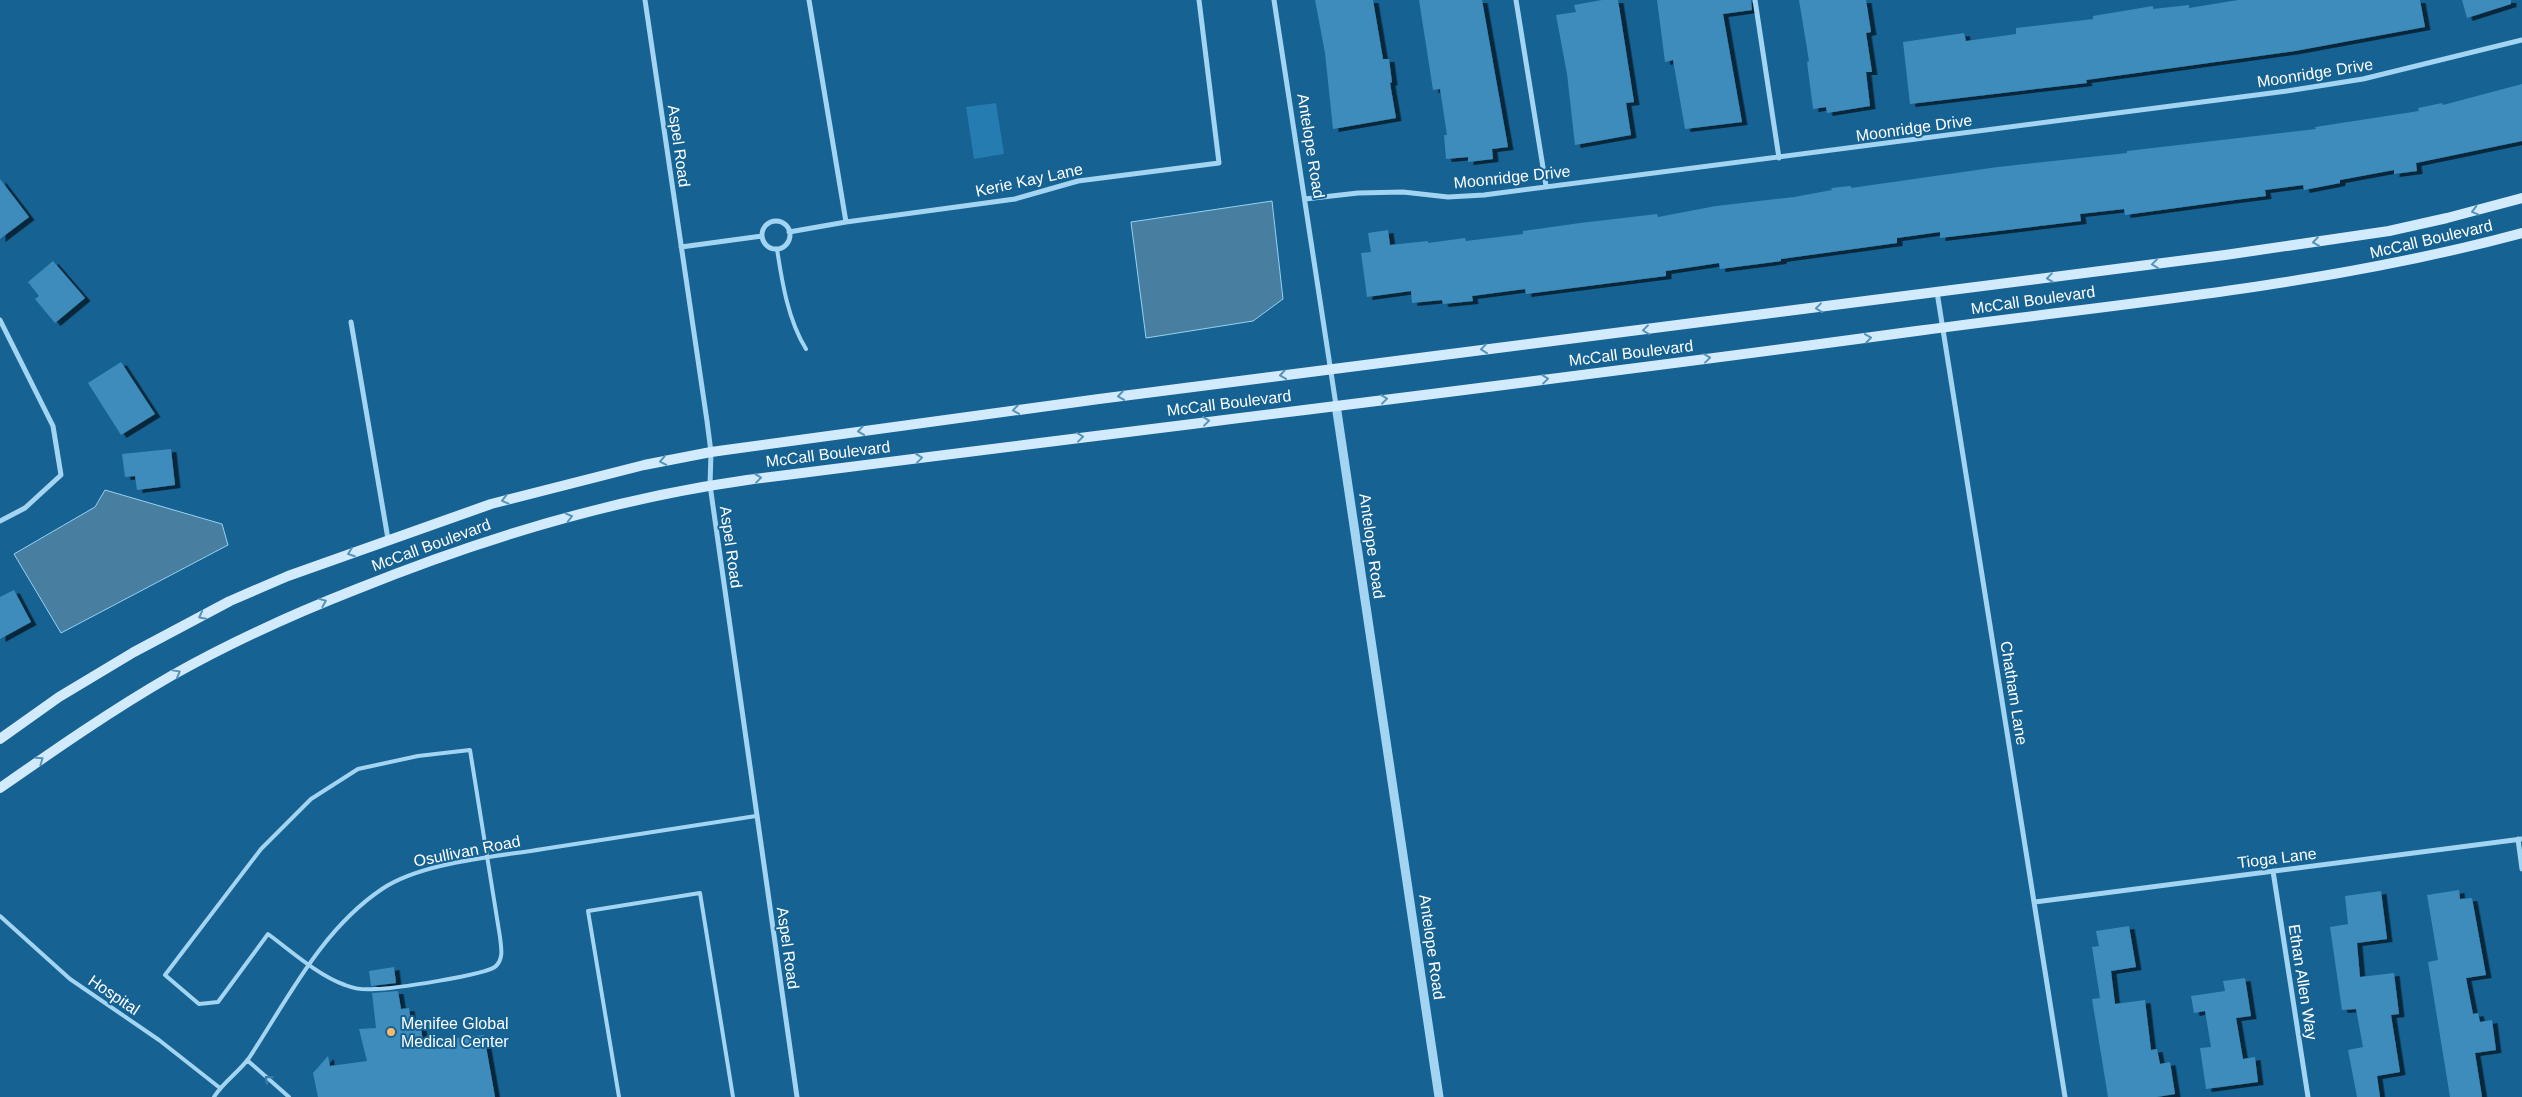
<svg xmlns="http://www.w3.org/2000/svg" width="2522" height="1097" font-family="Arial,sans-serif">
	<defs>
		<filter id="shadow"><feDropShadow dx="5.5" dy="3" stdDeviation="0" flood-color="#0009"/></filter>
	</defs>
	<rect width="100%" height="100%" fill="#156293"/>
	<!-- green -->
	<path fill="#247cb0" d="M996 103 1004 154 974 159 966 107Z"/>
	<!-- water -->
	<path fill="#487ea0" stroke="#96d2f4" d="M1272 201 1283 299 1253 321 1146 338 1131 222Z
		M105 490 222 524 228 545 61 633 14 554 95 507Z"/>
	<!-- building -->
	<path fill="#3d8cbb" filter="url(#shadow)" d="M1315 0H1373L1383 59H1389L1392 82 1390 83 1396 118 1333 129 1325 53Z
		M1419 0H1482L1508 147 1492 149 1493 159 1468 162V157L1446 159 1444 135H1447L1440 89 1433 90Z
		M1602 0H1618L1634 102 1626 103 1631 135 1575 145 1567 74 1556 15 1576 12 1574 5Z
		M1657 0H1751L1752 10 1723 14 1742 122 1685 129 1673 60 1665 62Z
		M1799 0H1866L1871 32 1866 33 1872 72H1866L1870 106 1827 113 1826 107 1813 109 1807 62 1809 61Z
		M2238 0H2420L2425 27 2295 51 2086 80 2087 83 1910 104 1903 42 1964 33 1966 41 2016 34V28L2093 19V16L2153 6V9L2189 5V8Z
		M2462 0H2511V4L2467 18Z
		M2522 84V141L2416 163 2417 171 2394 174V170L2340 180V183L2304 190 2303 185 2265 190 2266 196 2227 201 2125 215 2124 209 2080 214 2081 221 1940 238V232L1897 238V243L1781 259V261L1720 269 1719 263 1666 271V276L1526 294 1525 289 1472 296 1473 301 1443 304 1442 300 1412 303 1411 291 1367 297 1361 253 1371 252 1368 233 1388 230 1390 245 1428 241V243L1465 238 1466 241 1523 234V231L1580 223 1657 214 1658 217 1716 206 1794 197 1832 190 1831 188 1851 186V188L1998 167 2127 153V151L2316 129 2315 127 2419 111 2418 108 2442 103 2443 105Z
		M0 179 29 217 0 239Z
		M53 261 85 298 55 323 35 299 39 296 28 282Z
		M121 362 155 414 121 435 88 383Z
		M171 449 175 485 137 490 135 476 125 477 122 454Z
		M14 590 31 622 0 639V597Z
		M2459 890 2460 899 2472 898 2486 975 2466 978 2473 1014 2478 1013 2480 1022 2492 1020 2496 1050 2475 1053 2482 1097H2450L2428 962 2438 960 2427 895Z
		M2381 891 2387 939 2357 943 2360 977 2394 973 2399 1014 2391 1015 2400 1072 2377 1076 2380 1097H2357L2348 1050 2363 1047 2356 1009 2342 1010 2330 927 2348 924 2345 896Z
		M2129 926 2136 967 2111 971 2115 1004 2145 1000 2151 1050 2157 1049 2160 1064 2170 1062 2175 1094 2157 1097H2108L2092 999 2100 998 2092 947 2099 946 2096 931Z
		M394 967 396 983 371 986 369 971Z
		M2245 978 2251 1016 2236 1018 2243 1059 2255 1057 2258 1082 2206 1089 2200 1048 2211 1047 2205 1011 2194 1013 2191 996 2225 991 2223 981Z
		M398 991 401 1009 409 1008 411 1021 420 1020 423 1042 484 1035 495 1097H318L313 1073 328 1056 330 1066 367 1061 359 1029 376 1028 372 993Z"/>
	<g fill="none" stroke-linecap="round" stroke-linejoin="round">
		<!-- service -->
		<path stroke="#a3d4f1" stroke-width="4" d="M777 249C782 282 788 320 806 349
			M470 750 500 937C501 947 504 958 496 966 487 975 392 989 375 989 365 990 355 989 345 985 319 976 291 951 268 934L218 1002 199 1004 165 975 261 849 311 799 358 769 418 756Z
			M0 916 70 979 159 1040 220 1088
			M247 1060 289 1097
			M214 1097C223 1082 239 1072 249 1058 288 999 321 930 382 889 422 862 495 857 543 849 614 838 685 827 756 816
			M619 1097 588 911 700 893 733 1097"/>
		<!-- minor -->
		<path stroke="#a3d4f1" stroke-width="5" d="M645 0 707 421 711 452 710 485 797 1097
			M809 0 846 222 1015 199 1078 181 1219 163 1199 0
			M1274 0 1336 405
			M1516 0 1546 186
			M1755 0 1779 158
			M1305 199 1358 193 1403 192 1448 197 1484 195 2287 91 2363 79 2522 40
			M762 235a14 14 0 1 1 28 0a14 14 0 1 1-28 0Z
			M789 232 846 222
			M681 247 762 236
			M1937 292 2065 1097
			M0 320 53 426 61 475 25 508 0 521
			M351 322 388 539
			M2518 839 2522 869
			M2273 871 2308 1097
			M2035 902 2522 839"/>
		<!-- tertiary -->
		<path stroke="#a3d4f1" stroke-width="9" d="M1336 405 1439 1097"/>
		<!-- secondary -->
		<path stroke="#d2ebfc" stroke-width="10" d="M0 739 59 697 134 652 230 601 288 576 491 504 644 465 711 452 1099 399 2225 255 2389 231 2447 218 2522 198
			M0 788C56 749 112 710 171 676 231 642 293 614 357 589 483 538 612 499 747 480 1134 430 1522 385 1909 332 2114 304 2322 287 2522 233"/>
	</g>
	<!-- one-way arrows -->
	<defs><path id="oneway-chevron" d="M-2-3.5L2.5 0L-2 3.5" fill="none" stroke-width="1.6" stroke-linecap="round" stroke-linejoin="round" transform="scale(1.25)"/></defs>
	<g stroke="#5792b8">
		<use href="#oneway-chevron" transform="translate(2475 211) rotate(165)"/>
		<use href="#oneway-chevron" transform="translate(2316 242) rotate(172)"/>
		<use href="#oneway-chevron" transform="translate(2155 264) rotate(173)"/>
		<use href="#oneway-chevron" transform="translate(2050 278) rotate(173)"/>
		<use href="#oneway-chevron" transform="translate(1819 308) rotate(173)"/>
		<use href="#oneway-chevron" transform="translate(1646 330) rotate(173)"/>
		<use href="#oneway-chevron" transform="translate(1868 338) rotate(-8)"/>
		<use href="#oneway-chevron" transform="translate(1484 349) rotate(173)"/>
		<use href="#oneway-chevron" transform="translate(1707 358) rotate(-7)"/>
		<use href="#oneway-chevron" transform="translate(1283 375) rotate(172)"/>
		<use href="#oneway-chevron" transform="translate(1545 379) rotate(-7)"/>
		<use href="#oneway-chevron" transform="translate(1121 396) rotate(172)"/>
		<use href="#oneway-chevron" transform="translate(1384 399) rotate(-7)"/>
		<use href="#oneway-chevron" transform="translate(1016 410) rotate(172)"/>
		<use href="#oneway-chevron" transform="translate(1206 421) rotate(-7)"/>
		<use href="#oneway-chevron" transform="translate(861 431) rotate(172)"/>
		<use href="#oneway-chevron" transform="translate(1080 437) rotate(-7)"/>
		<use href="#oneway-chevron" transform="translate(919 458) rotate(-7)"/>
		<use href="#oneway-chevron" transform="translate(663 461) rotate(169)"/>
		<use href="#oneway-chevron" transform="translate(758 478) rotate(-7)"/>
		<use href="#oneway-chevron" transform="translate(505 500) rotate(165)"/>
		<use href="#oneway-chevron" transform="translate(569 517) rotate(-14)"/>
		<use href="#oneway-chevron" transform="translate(351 553) rotate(160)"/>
		<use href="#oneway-chevron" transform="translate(323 602) rotate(-22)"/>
		<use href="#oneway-chevron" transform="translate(202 616) rotate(152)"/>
		<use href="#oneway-chevron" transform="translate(177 673) rotate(-29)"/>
		<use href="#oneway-chevron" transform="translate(40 760) rotate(-35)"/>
	</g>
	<use stroke="#387eaa" href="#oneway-chevron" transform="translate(268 1079) rotate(-139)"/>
	<!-- markers -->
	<circle fill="#ffb764" stroke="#156293" stroke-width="2" cx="391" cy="1032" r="5"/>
	<g text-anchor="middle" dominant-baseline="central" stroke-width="4" stroke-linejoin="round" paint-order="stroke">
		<!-- street labels -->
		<g font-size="16" fill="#fff" stroke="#156293">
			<text transform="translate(2315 73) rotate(-9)">Moonridge Drive</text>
			<text transform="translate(1914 128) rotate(-8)">Moonridge Drive</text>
			<text transform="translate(679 146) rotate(82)">Aspel Road</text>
			<text transform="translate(1311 146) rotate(81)">Antelope Road</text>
			<text transform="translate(1512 177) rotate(-6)">Moonridge Drive</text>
			<text transform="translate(1029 180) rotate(-12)">Kerie Kay Lane</text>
			<text transform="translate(2431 239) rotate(-13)">McCall Boulevard</text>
			<text transform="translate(2033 300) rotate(-8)">McCall Boulevard</text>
			<text transform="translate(1631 353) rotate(-7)">McCall Boulevard</text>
			<text transform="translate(1229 403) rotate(-7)">McCall Boulevard</text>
			<text transform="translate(828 454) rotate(-7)">McCall Boulevard</text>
			<text transform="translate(431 545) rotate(-20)">McCall Boulevard</text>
			<text transform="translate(1372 546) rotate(82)">Antelope Road</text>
			<text transform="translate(731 547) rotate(82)">Aspel Road</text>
			<text transform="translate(2014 693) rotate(81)">Chatham Lane</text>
			<text transform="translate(467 851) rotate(-11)">Osullivan Road</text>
			<text transform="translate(2277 858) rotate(-7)">Tioga Lane</text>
			<text transform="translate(1432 947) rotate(82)">Antelope Road</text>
			<text transform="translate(788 948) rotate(82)">Aspel Road</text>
			<text transform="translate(2303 982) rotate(81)">Ethan Allen Way</text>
			<text transform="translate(114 995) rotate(34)">Hospital</text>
		</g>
		<!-- poi labels -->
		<g font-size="16" fill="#fff" stroke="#156293" text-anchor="start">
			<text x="401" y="1023">Menifee Global<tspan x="401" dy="18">Medical Center</tspan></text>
		</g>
	</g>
</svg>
